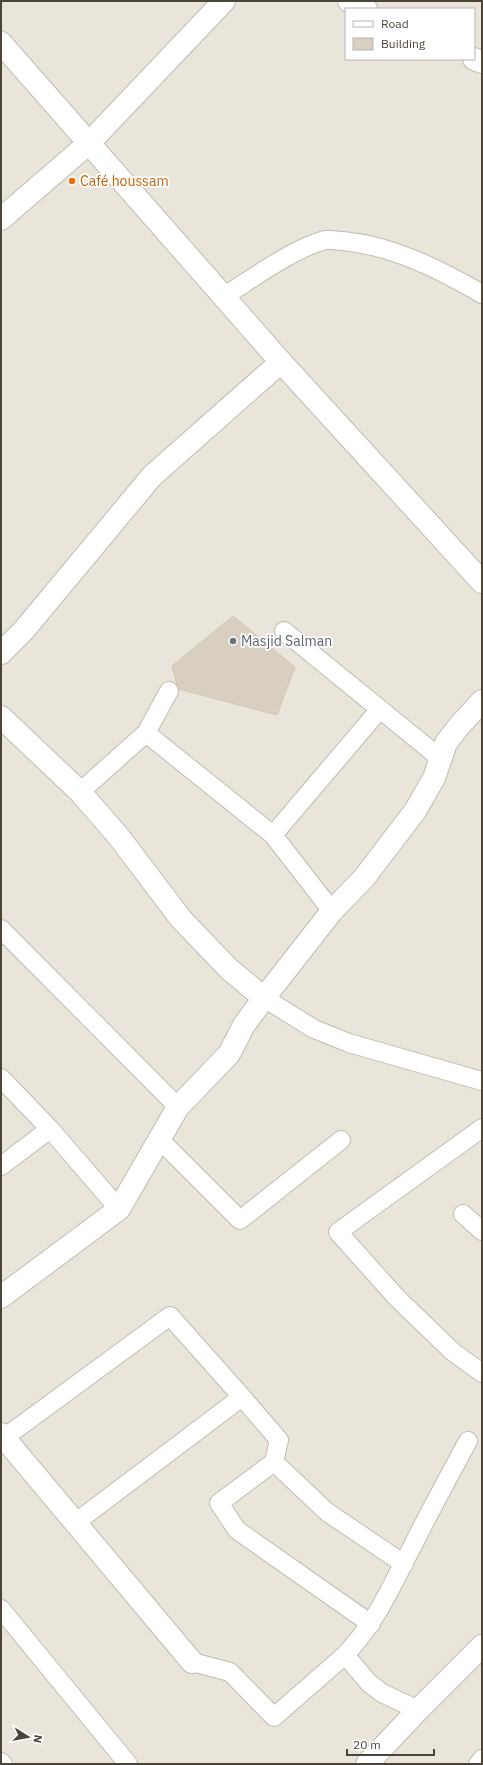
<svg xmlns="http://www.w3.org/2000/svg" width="483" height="1765" font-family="'IBM Plex Sans',sans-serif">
	<rect width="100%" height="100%" fill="#f6f3ec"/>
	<!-- residential -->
	<path fill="#eae5da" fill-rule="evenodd" d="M1 1H482V1764H1ZM346 9H474V59H346Z"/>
	<!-- building -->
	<path fill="#d8cfc1" stroke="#d3c7b4" d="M233 616 295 667 277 715 178 689 172 666Z"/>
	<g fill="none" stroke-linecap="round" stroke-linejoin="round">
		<!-- lane casing -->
		<g stroke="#c2bbae" stroke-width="20">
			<path id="lane" d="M223 297C252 279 292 249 325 240 330 239 337 241 343 241 393 246 439 269 482 294
				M284 631 440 758
				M146 733 169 691
				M80 792 146 733 273 835 380 709
				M273 835 332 911
				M1 929 178 1107
				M264 998 314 1029 349 1043 482 1081
				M1 1078 50 1129 119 1209
				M482 1128 338 1232 397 1298 453 1352 482 1373
				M159 1139 240 1220 341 1140
				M1 1166 50 1129
				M463 1214 482 1231
				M242 1397 279 1440 274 1462 327 1512 404 1564
				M4 1438 170 1316 242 1397 75 1523
				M274 1462 219 1503 237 1530 371 1624
				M1 1609 128 1764
				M345 1655C378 1620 390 1588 412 1547 430 1511 449 1476 468 1441
				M192 1662 230 1672 274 1717 345 1655 369 1683 382 1693 418 1710
				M1 1762 3 1764
				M478 1764 482 1759"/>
		</g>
		<!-- street casing -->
		<g stroke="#c2bbae" stroke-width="24">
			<path id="street" d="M349 1 366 9
				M1 43 281 362 482 582
				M474 59 482 62
				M1 219 89 143 224 1
				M1 653 24 630 152 476 281 362
				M1 717 80 792 119 837 181 919 229 969 264 998
				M1 1297 119 1209 178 1107 229 1054 244 1025 264 998 332 911 364 878 415 811 434 778 446 743 459 726 482 701
				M1 1434 192 1662
				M367 1764 418 1710 482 1646"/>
		</g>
		<!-- lane -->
		<use href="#lane" stroke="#fff" stroke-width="18"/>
		<!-- street -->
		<use href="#street" stroke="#fff" stroke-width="22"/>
	</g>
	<!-- markers -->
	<circle fill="#e8710a" stroke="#fff" stroke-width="1.5" cx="72" cy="181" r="4"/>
	<circle fill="#6b7280" stroke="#fff" stroke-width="1.5" cx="233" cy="641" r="4"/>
	<g text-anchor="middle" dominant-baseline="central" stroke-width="3.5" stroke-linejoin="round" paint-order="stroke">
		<!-- food labels -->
		<g font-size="14" fill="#c56008" stroke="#fff" text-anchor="start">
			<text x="80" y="181">Café houssam</text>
		</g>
		<!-- worship labels -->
		<g font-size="14" fill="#5b616d" stroke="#fff" text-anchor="start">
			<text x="241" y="641">Masjid Salman</text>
		</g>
	</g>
	<!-- border -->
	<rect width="483" height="1765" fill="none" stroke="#4b4439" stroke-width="4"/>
	<!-- legend -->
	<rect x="345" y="8" width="130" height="52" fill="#ffffff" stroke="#b7b4b0"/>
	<rect x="353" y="21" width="20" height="6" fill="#ffffff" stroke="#b7b4b0"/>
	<text x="381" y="28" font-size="12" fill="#4b4439">Road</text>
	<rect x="353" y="38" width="20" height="12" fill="#d8cfc1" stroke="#b7b4b0"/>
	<text x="381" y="48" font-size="12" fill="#4b4439">Building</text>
	<!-- north arrow -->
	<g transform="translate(28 1737) rotate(101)" stroke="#ffffff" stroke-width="3" paint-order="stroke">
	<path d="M0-3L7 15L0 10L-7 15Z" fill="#4b4439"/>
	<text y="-6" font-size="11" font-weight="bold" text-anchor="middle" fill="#4b4439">N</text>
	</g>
	<!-- scale -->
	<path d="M347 1749v6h87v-6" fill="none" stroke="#4b4439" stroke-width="2"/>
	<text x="353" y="1749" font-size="12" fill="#4b4439" stroke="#ffffff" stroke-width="3" paint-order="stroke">20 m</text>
</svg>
